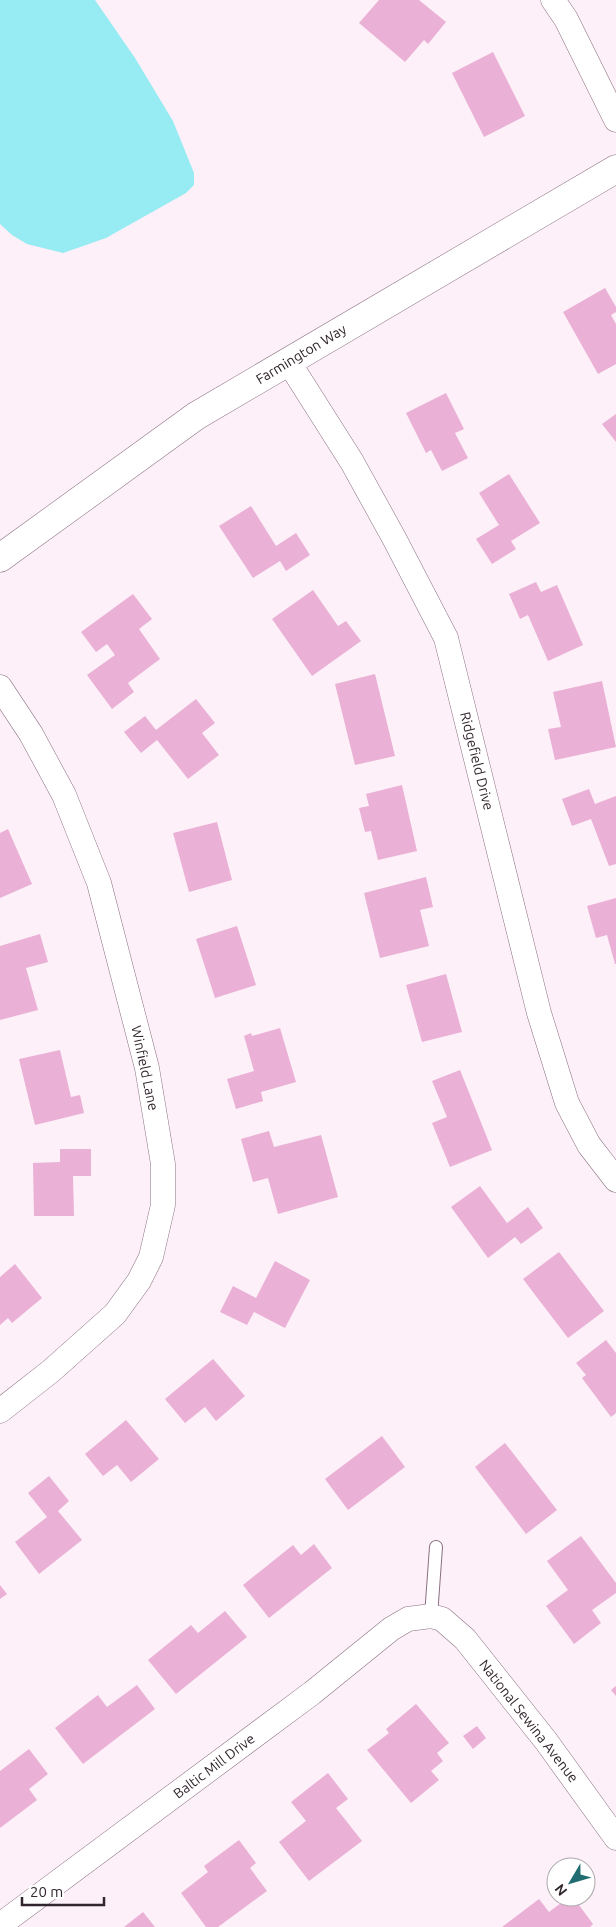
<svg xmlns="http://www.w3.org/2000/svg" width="616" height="1927" font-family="Ubuntu,sans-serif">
	<rect width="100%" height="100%" fill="#fdf0f8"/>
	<!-- water -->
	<path fill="#96ecf2" d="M0 0H95L135 58 173 121 194 173V185L186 193 106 238 63 253 27 244 12 235 0 224Z"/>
	<!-- building -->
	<path fill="#eab0d6" d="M379 0H419L446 22 428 44 424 40 405 62 359 23Z
		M493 52 525 116 484 137 452 73Z
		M605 288 616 307V312L611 315 616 324V364L598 374 563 312Z
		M446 393 464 429 455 433 468 458 442 471 431 450 426 453 406 413Z
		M616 414V442L602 424Z
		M509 474 540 523 511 541 516 549 492 564 476 539 499 525 479 493Z
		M251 506 276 546 296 533 310 555 286 571 280 561 253 578 219 526Z
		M536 582 541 592 557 585 583 645 548 661 528 615 520 619 509 594Z
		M313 590 338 626 346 621 361 641 312 676 272 619Z
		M133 594 152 619 139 629 160 659 128 683 134 692 112 709 87 675 115 655 107 644 96 652 81 632Z
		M375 674 395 756 355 765 335 684Z
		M602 681 616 747 555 760 548 729 561 727 553 692Z
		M196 699 215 723 202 733 219 755 188 779 157 740 141 753 124 732 145 716 156 730Z
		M402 785 417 851 378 860 371 831 365 832 359 808 369 806 366 794Z
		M589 789 595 804 616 796V864L609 866 591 819 572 826 562 799Z
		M217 822 232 880 189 892 173 833Z
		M8 829 32 884 0 898V833Z
		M426 877 433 907 420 910 429 946 380 958 364 893Z
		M616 898V964H615L607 935 596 938 587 906Z
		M237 926 256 985 215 998 196 939Z
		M40 934 48 962 26 968 38 1010 0 1020V946Z
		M446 974 462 1032 422 1042 406 985Z
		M280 1028 296 1082 261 1092 263 1101 236 1109 227 1079 254 1071 244 1036 251 1033 252 1036Z
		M60 1050 71 1097 80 1095 84 1113 35 1125 19 1059Z
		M460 1070 492 1150 450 1167 432 1123 447 1117 432 1081Z
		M269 1131 274 1147 321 1135 338 1197 278 1214 268 1178 253 1182 241 1139Z
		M60 1149H91V1176H73L74 1216H34L33 1163 60 1162Z
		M480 1186 507 1223 528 1207 543 1228 521 1244 515 1237 488 1258 451 1207Z
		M559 1252 604 1311 568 1338 523 1279Z
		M275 1261 310 1280 285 1328 254 1312 247 1325 220 1312 233 1286 256 1298Z
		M15 1264 42 1298 12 1323 8 1318 0 1325V1277Z
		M606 1340 616 1353V1413L611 1417 582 1378 586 1375 576 1363Z
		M213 1359 245 1396 216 1421 205 1407 185 1423 165 1399Z
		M126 1420 159 1459 131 1482 117 1465 103 1476 85 1454Z
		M382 1436 405 1467 348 1510 325 1479Z
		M505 1443 557 1510 526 1534 475 1467Z
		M49 1476 69 1501 58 1511 82 1540 39 1574 15 1542 47 1517 28 1493Z
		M581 1536 616 1583V1593L592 1610 601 1623 574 1644 546 1606 568 1590 547 1561Z
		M314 1544 332 1568 269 1618 243 1585 293 1545 301 1555Z
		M0 1585 7 1594 0 1599Z
		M225 1611 247 1637 176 1694 148 1660 191 1625 198 1633Z
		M137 1685 155 1709 83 1764 55 1728 98 1695 107 1707Z
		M616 1686V1696L611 1690Z
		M416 1704 449 1743 437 1753 443 1761 431 1771 439 1780 411 1803 367 1750 389 1733 386 1729Z
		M477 1726 486 1738 473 1749 463 1736Z
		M29 1749 48 1774 29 1789 37 1800 0 1828V1771Z
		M328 1773 348 1799 336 1808 362 1841 309 1881 279 1842 306 1821 291 1802Z
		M239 1840 256 1863 250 1868 267 1891 218 1927H206L181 1893 208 1872 204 1866Z
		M569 1897H573L593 1924 590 1927H502L539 1899 549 1912Z
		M143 1912 155 1927H124Z"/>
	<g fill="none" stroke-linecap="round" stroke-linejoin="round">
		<!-- service casing -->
		<g stroke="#8a7081" stroke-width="14">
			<path id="service" d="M431 1616 436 1547"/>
		</g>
		<!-- minor casing -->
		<g stroke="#8a7081" stroke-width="25">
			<path id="minor" d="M553 0 566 19 616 120
				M288 361 352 462 394 538 446 638 539 1013 567 1103 589 1145 616 1180
				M0 687 31 734 64 795 99 883 147 1068 163 1164V1205L151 1257 139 1281 115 1314 51 1371 0 1411
				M0 1925 312 1693 391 1629 408 1619 431 1616 442 1619 465 1639 546 1741 616 1838"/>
		</g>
		<!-- tertiary casing -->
		<g stroke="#8a7081" stroke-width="29">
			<path id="tertiary" d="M0 558 196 416 616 169"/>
		</g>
		<!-- service -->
		<use href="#service" stroke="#fff" stroke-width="12"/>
		<!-- minor -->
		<use href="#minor" stroke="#fff" stroke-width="24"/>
		<!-- tertiary -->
		<use href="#tertiary" stroke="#fff" stroke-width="28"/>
	</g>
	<g text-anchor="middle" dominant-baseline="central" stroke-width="5" stroke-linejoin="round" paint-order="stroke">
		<!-- street labels -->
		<g font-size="14" fill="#31262d" stroke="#fff">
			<text transform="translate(301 354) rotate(-31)">Farmington Way</text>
			<text transform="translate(477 761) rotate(76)">Ridgefield Drive</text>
			<text transform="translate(145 1068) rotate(78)">Winfield Lane</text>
			<text transform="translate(529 1721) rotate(52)">National Sewina Avenue</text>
			<text transform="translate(214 1766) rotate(-37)">Baltic Mill Drive</text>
		</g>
	</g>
	<!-- north arrow -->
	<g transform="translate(571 1882) rotate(232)"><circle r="24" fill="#ffffff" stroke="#ada8ab"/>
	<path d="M0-4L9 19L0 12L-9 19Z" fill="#206c71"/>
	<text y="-8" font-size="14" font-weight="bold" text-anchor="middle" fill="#31262d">N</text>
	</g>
	<!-- scale -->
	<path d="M22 1897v8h82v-8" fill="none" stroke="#31262d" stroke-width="2.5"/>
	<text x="30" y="1897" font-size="15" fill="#31262d" stroke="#ffffff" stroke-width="4" paint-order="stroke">20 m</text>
</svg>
